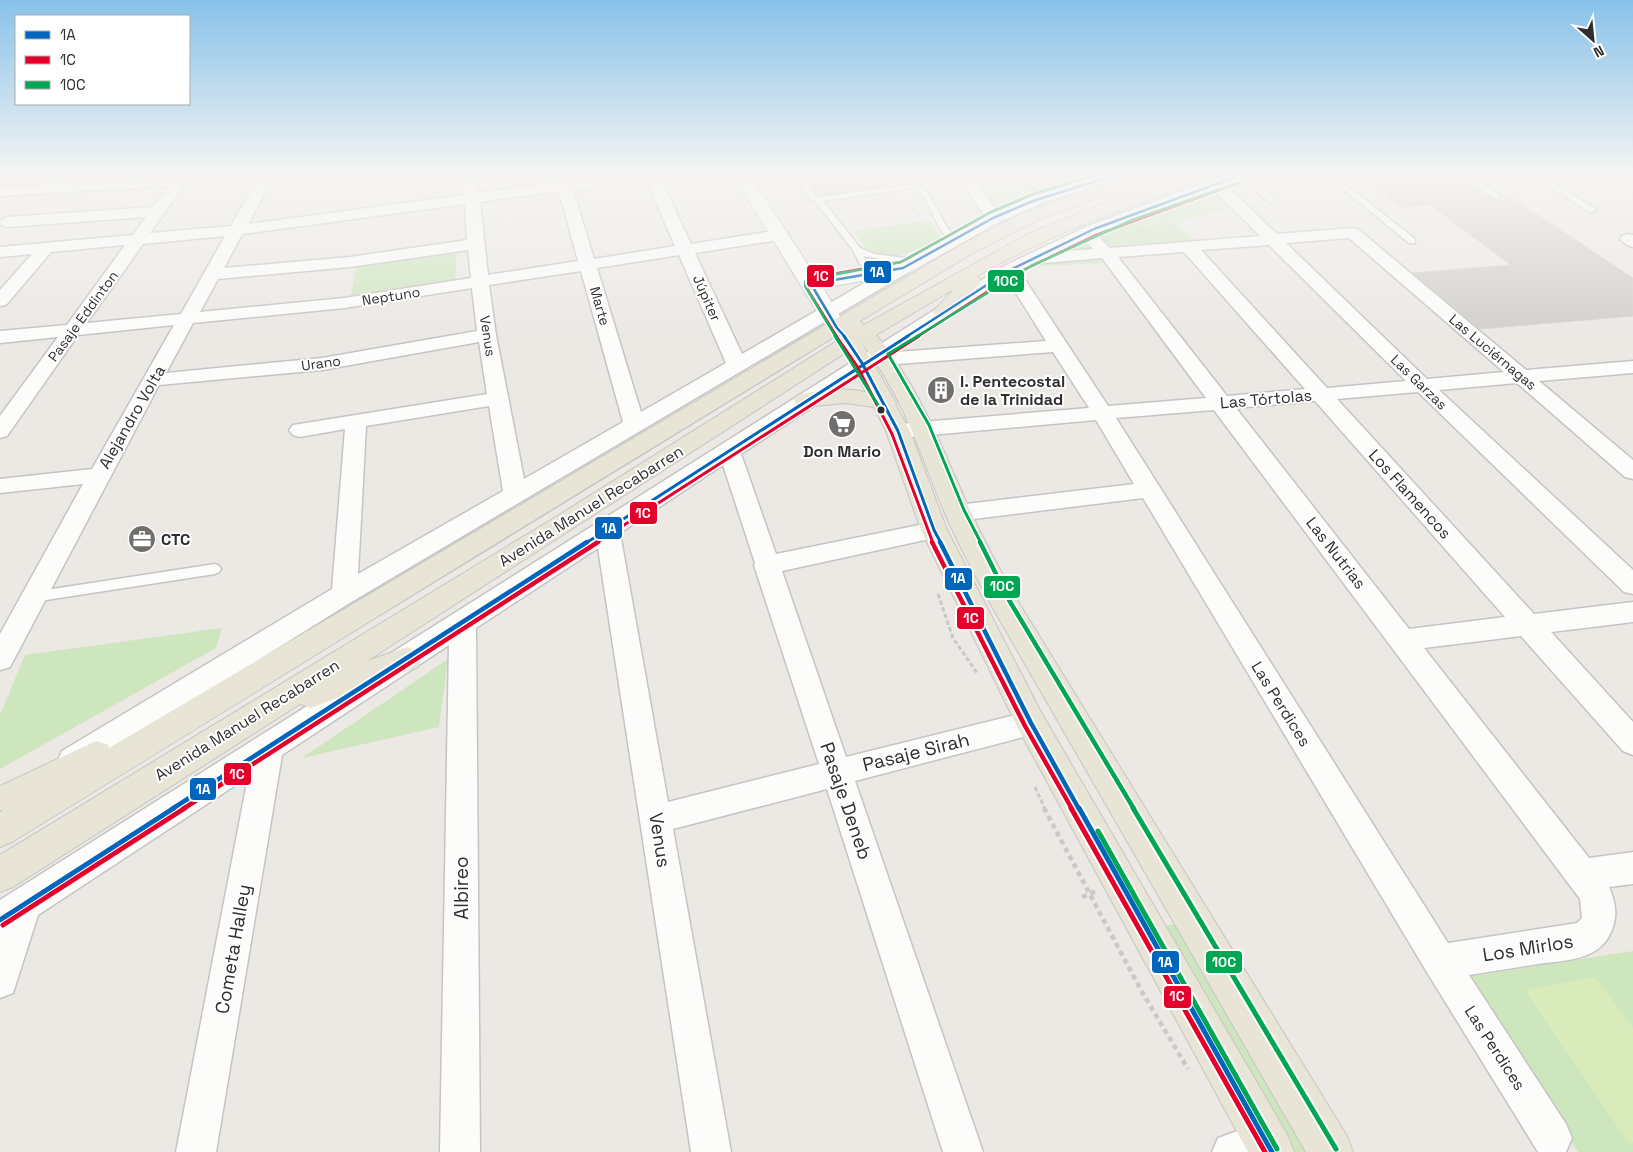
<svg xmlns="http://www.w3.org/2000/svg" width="1633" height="1152" font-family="'Space Grotesk',sans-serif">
	<rect width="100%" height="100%" fill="#ece8e4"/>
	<!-- green -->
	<path fill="#cee6be" d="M1049 184 1053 190 995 209 987 191Z
		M1213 187 1232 207 1177 223 1194 242 1181 241 1108 247 1095 231Z
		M931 220 940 238C908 255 875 272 854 231Z
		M1083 235 1103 263 1020 267Z
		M457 251 455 282 351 295 357 263Z
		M222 628 216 648 0 769V715L25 655Z
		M448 659 439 727 302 758Z
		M1177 923 1311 1152H1291L1163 927Z
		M1633 951V1152H1578L1460 978Z"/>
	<!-- pitch -->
	<path fill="#d9eabb" d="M1595 977 1633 1028V1143L1629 1144 1525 990Z"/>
	<!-- building -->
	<path fill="#d1cecb" stroke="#d7d4d0" d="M804 176H881L882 187 818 195Z
		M1361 176H1461L1493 200 1514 199 1633 278V316L1480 329 1413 273 1511 265 1430 205 1401 207Z"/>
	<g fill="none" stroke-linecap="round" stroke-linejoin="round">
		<!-- lane casing -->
		<g stroke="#c5c4c5" stroke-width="3">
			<path id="lane" d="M794 176H801L816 196 818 197 918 184 928 193 946 226 957 239 950 241C934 227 931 198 914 188L823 201 860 248 874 254 913 259 917 262 913 265 864 256 870 268V274L863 276 862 268 853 250 815 201 810 200Z
				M1292 176H1303L1264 191 1275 198V202H1269L1255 190Z
				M1327 176H1335L1415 239V243H1409Z
				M1463 176H1471L1501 196 1494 198Z
				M1533 176H1542L1597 210 1590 212Z
				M215 564 219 566 221 569 219 572 215 574 33 602 28 600 27 597 28 594 33 592Z"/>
		</g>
		<!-- street casing -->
		<g stroke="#c5c4c5" stroke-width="3">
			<path id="street" d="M175 176H256L249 180 184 185 150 233 231 226 260 176H274L248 224 464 195 459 176H473L478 193 607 176H659L691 244 779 230 785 232 787 235 785 238 779 240 695 253 742 354 897 264H909L911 268 909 272 353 601 84 769 73 773 62 769 58 760 62 751 332 589 345 429 300 437 293 435 289 430 293 425 487 394 479 342 322 370 159 385 10 667 0 670V634L83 484 0 493V479L92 469 174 325 78 335 7 436 0 438V416L58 337 0 343V331L67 325 125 245 51 252 6 305 0 306V290L32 254 0 257V247L133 235 146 217 7 227 1 225 0 221 7 217 153 207 169 186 0 196V188ZM646 179 675 246 594 259 573 190ZM559 191 578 261 488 275 480 202ZM465 204 467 240 350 257 224 268 242 234ZM225 236 181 314 87 323 143 244ZM468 250 471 278 344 298 200 312 218 279 350 267ZM679 255 726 363 641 412 597 268ZM581 271 623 422 524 479 496 335 489 285ZM472 288 477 331 322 358 166 373 193 323 344 308ZM489 406 503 491 358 574 366 426Z
				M959 176H973L1001 218 999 221H987Z
				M1097 176H1120L1118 179 1038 204H1028L1025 201 1028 198Z
				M1201 176H1217L1219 178 1224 176H1246L1244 179 1226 185 1277 234 1353 228 1359 230 1526 370 1633 361V373L1539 381 1633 460V479L1625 477 1517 383 1439 390 1633 570V594L1624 592 1418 392 1337 399 1534 614 1633 602V622L1551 632 1633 722V755L1623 751 1521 636 1424 648 1589 858 1633 852V884L1609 887C1616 903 1618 916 1611 932 1599 961 1565 960 1538 964 1515 968 1492 971 1469 975L1566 1124 1572 1138 1566 1152H1538L1428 974 1143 498 958 521 950 519 946 513 950 507 958 505 1134 484 1096 420 898 438 891 436 887 431 891 426 898 424 1089 408 1053 352 885 365 879 363 741 454 776 554 934 522 942 524 946 530 942 536 934 538 782 571 846 757 1031 711 1041 714 1045 723 1041 732 1031 735 855 781 983 1152H943L827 789 673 829 731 1152H691L598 548 476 628 480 1152H440L449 645 282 755 216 1152H176L248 777 38 915 13 993 0 998V900L1004 266 1088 226 1206 182ZM1214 190 1260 236 1110 248 1096 234ZM1349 238 1504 372 1427 379 1286 243ZM1084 240 1093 249 1057 252ZM1269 245 1406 381 1327 388 1201 250ZM1184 252 1305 389 1227 396 1118 257ZM1102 258 1206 398 1108 406 1020 272 1038 262 1044 263ZM1007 279 1046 341 896 352ZM1315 401 1505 617 1409 629 1236 408ZM1214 410 1580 899 1582 918 1577 923 1448 943 1116 418ZM723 465 755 563 754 565 819 764 668 802 620 533Z
				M1628 234 1633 235V247L1627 245 1620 239 1622 236Z
				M1265 1121 1279 1127 1285 1141 1280 1152H1212L1218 1138Z"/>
		</g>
		<!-- secondary casing -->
		<g stroke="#c5c4c5" stroke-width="2">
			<path id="secondary" d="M734 176H750L816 277 898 263 987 214 1033 196 1039 197 1041 201 1039 205 999 222 910 272 823 288 847 328 844 332 837 334 830 332 827 328Z"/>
		</g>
		<!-- primary casing -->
		<g stroke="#c6c5c4" stroke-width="2">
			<path id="primary" d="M1185 176H1210L1208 179C1127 206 1051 234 977 276L982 281 950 316 943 318 936 316 933 312 954 289 876 335C920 387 942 449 970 510 983 540 999 567 1014 595L1347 1136 1353 1152H1306L990 603C974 573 957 542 944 511 920 453 902 393 862 344L896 403 895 404 910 431 947 530 1042 714 1288 1136 1294 1152H1248L1020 732 921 530 886 431 874 407 845 403 805 407 797 405 794 400 797 395C820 390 843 387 866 392L845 353 367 661 407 647 418 651 422 659 418 667 311 708 300 704 13 887 0 892V855L559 515 837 341 834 337C559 503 286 674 12 842L0 847V812L3 811 0 810V786L96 741 108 745 109 748 961 245 1025 212 1102 186H1114L1116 189 1114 192 1037 220 973 253 860 321 864 325 1028 234 1117 198Z"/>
		</g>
		<!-- path-far2 -->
		<path stroke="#c9c9c8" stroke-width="2" stroke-dasharray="2.5 2" stroke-linecap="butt" d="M906 200 920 215
			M1164 220 1174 233
			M1139 230 1152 233"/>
		<!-- path-far1 -->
		<path stroke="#c9c9c8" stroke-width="3" stroke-dasharray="4.5 2.5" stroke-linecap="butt" d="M938 594 953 638 977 673
			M1035 787 1045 809"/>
		<!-- path -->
		<path stroke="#c9c9c8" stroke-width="4.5" stroke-dasharray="5 4" stroke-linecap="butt" d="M1044 808 1142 992 1188 1069
			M1082 897 1096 891"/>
		<!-- lane -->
		<use href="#lane" fill="#fcfcfb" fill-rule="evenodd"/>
		<!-- street -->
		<use href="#street" fill="#fcfcfb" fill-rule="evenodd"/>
		<!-- secondary -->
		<use href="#secondary" fill="#fcfcfb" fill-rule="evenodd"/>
		<!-- primary -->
		<use href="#primary" fill="#e8e4d6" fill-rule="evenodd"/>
		<!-- bus-1-far3 casing -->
		<g stroke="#fff" stroke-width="5">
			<path id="bus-1-far3" d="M845 337 837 328 811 284 903 268 993 218 1033 201 1112 176
				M906 337 1010 270 1094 229 1238 176"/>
		</g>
		<!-- bus-1-far2 casing -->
		<g stroke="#fff" stroke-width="6">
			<path id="bus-1-far2" d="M844 336 862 363 898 431 934 530 941 543
				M586 543 908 336"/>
		</g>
		<!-- bus-1-far1 casing -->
		<g stroke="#fff" stroke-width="8">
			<path id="bus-1-far1" d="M940 542 1031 723 1079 809
				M172 809 587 542"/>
		</g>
		<!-- bus-1 casing -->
		<g stroke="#fff" stroke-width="9">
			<path id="bus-1" d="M1079 808 1272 1152
				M0 920 174 808"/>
		</g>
		<!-- bus-2-far3 casing -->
		<g stroke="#fff" stroke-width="5">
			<path id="bus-2-far3" d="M837 337 805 285 806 280 809 278 901 262 991 212 1031 195 1091 176
				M917 337 1013 275 1096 235 1241 182"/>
		</g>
		<!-- bus-2-far2 casing -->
		<g stroke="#fff" stroke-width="6">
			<path id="bus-2-far2" d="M836 336 857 366 892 434 933 543
				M596 543 919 336"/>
		</g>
		<!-- bus-2-far1 casing -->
		<g stroke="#fff" stroke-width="8">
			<path id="bus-2-far1" d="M932 542 1025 726 1072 809
				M183 809 598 542"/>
		</g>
		<!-- bus-2 casing -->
		<g stroke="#fff" stroke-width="9">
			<path id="bus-2" d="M1071 808 1265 1152
				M3 925 185 808"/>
		</g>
		<!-- bus-3-far3 casing -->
		<g stroke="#fff" stroke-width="5">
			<path id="bus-3-far3" d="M836 337 805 286 806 280 901 262 991 212 1031 195 1091 176
				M916 337 1031 266 1132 220 1241 182"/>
		</g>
		<!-- bus-3-far2 casing -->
		<g stroke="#fff" stroke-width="6">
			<path id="bus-3-far2" d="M835 336 881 410
				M918 336 888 354 929 425 964 510 981 543"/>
		</g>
		<!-- bus-3-far1 casing -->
		<g stroke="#fff" stroke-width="8">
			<path id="bus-3-far1" d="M980 542 1009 600 1134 809"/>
		</g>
		<!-- bus-3 casing -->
		<g stroke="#fff" stroke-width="9">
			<path id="bus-3" d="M1133 808 1336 1149
				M1098 831 1277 1149"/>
		</g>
		<!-- bus-1-far3 -->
		<use href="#bus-1-far3" stroke="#0065bd" stroke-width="2.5"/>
		<!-- bus-1-far2 -->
		<use href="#bus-1-far2" stroke="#0065bd" stroke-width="3"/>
		<!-- bus-1-far1 -->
		<use href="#bus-1-far1" stroke="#0065bd" stroke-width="4.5"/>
		<!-- bus-1 -->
		<use href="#bus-1" stroke="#0065bd" stroke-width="5"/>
		<!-- bus-2-far3 -->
		<use href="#bus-2-far3" stroke="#e4002b" stroke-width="2.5"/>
		<!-- bus-2-far2 -->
		<use href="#bus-2-far2" stroke="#e4002b" stroke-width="3"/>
		<!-- bus-2-far1 -->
		<use href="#bus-2-far1" stroke="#e4002b" stroke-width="4.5"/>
		<!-- bus-2 -->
		<use href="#bus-2" stroke="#e4002b" stroke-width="5"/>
		<!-- bus-3-far3 -->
		<use href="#bus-3-far3" stroke="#00a651" stroke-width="2.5"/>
		<!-- bus-3-far2 -->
		<use href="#bus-3-far2" stroke="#00a651" stroke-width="3"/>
		<!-- bus-3-far1 -->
		<use href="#bus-3-far1" stroke="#00a651" stroke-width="4.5"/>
		<!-- bus-3 -->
		<use href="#bus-3" stroke="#00a651" stroke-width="5"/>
	</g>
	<!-- sky -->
	<linearGradient id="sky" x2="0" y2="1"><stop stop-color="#88c2ea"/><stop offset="0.52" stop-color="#f6f5f3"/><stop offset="1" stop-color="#f6f5f3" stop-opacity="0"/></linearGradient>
	<rect width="1633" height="338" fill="url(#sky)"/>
	<!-- icons -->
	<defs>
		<g id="building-disc" transform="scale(1.4375)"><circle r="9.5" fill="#706f6e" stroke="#fff"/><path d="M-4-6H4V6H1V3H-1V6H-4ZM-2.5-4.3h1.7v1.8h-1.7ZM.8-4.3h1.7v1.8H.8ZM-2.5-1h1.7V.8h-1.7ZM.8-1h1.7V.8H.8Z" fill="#fff"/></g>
		<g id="supermarket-disc" transform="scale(1.4375)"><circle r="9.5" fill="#706f6e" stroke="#fff"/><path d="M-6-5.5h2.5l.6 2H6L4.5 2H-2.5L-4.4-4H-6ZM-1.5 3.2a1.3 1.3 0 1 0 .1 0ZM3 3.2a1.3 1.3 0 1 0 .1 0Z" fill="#fff"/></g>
		<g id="office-disc" transform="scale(1.4375)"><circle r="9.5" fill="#706f6e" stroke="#fff"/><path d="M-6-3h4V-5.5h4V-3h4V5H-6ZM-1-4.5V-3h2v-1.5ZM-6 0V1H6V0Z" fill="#fff"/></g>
	</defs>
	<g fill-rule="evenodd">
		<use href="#building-disc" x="941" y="390"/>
		<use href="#supermarket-disc" x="842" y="424"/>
		<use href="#office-disc" x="142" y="539"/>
	</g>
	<!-- markers -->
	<circle fill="#2e2e2e" stroke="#fff" stroke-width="2" cx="881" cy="410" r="4.5"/>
	<g text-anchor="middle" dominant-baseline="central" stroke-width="4" stroke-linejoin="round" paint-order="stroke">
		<!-- far-street labels -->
		<g font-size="14" fill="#2e2e2e" stroke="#fff">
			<text transform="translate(391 296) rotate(-9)">Neptuno</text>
			<text transform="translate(707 298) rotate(66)">Júpiter</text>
			<text transform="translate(600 306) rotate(74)">Marte</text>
			<text transform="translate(83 316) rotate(-54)">Pasaje Eddinton</text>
			<text transform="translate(488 336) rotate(81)">Venus</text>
			<text transform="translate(1493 352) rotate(40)">Las Luciérnagas</text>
			<text transform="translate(321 363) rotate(-8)">Urano</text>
			<text transform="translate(1419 382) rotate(44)">Las Garzas</text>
		</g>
		<!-- poi labels -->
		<g font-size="16" font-weight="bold" fill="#2e2e2e" stroke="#fff" text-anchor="start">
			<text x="960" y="381">I. Pentecostal<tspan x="960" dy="18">de la Trinidad</tspan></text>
			<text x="842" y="451" text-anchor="middle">Don Mario</text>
			<text x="161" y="539">CTC</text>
		</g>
		<!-- street labels -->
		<g font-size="16" fill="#2e2e2e" stroke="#fff">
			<text transform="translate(1266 399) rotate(-5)">Las Tórtolas</text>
			<text transform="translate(132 417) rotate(-60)">Alejandro Volta</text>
			<text transform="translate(1410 494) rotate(48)">Los Flamencos</text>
			<text transform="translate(591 506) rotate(-32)">Avenida Manuel Recabarren</text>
			<text transform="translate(1336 553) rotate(52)">Las Nutrias</text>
			<text transform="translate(1281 704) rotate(58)">Las Perdices</text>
			<text transform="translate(247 720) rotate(-32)">Avenida Manuel Recabarren</text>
			<text transform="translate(1495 1048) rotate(57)">Las Perdices</text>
		</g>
		<!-- near-street labels -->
		<g font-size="19" fill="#2e2e2e" stroke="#fff">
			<text transform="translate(916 752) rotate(-14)">Pasaje Sirah</text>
			<text transform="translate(846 801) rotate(71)">Pasaje Deneb</text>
			<text transform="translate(660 840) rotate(81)">Venus</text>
			<text transform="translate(461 888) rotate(-90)">Albireo</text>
			<text transform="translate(1528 948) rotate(-9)">Los Mirlos</text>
			<text transform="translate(233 949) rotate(-80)">Cometa Halley</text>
		</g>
	</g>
	<g stroke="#fff" stroke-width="2">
		<rect x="863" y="260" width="29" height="24" rx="5" fill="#0065bd"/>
		<rect x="806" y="264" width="29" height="24" rx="5" fill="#e4002b"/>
		<rect x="987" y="269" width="38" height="24" rx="5" fill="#00a651"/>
		<rect x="629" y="501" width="29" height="24" rx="5" fill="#e4002b"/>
		<rect x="594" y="516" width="29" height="24" rx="5" fill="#0065bd"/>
		<rect x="944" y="567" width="29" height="24" rx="5" fill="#0065bd"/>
		<rect x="983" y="575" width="38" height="24" rx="5" fill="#00a651"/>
		<rect x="956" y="606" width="29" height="24" rx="5" fill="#e4002b"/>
		<rect x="223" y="762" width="29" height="24" rx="5" fill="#e4002b"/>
		<rect x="189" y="777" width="28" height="24" rx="5" fill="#0065bd"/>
		<rect x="1205" y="950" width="38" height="24" rx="5" fill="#00a651"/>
		<rect x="1151" y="950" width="29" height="24" rx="5" fill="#0065bd"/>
		<rect x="1163" y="985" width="29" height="24" rx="5" fill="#e4002b"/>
	</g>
	<g font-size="14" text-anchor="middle" font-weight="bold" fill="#fff">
		<text x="877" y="277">1A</text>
		<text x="821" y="281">1C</text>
		<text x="1006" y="286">10C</text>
		<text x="643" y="518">1C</text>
		<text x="609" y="533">1A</text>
		<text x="958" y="583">1A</text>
		<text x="1002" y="591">10C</text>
		<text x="971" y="623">1C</text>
		<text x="237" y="779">1C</text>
		<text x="203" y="794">1A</text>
		<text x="1224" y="967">10C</text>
		<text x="1165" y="967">1A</text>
		<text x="1177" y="1001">1C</text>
	</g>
	<!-- legend -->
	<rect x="15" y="15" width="175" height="90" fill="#ffffff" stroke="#ababab"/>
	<rect x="25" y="31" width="25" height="8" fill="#0065bd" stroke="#ababab"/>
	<text x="60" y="40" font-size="15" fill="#2e2e2e">1A</text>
	<rect x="25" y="56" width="25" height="8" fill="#e4002b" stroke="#ababab"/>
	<text x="60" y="65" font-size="15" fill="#2e2e2e">1C</text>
	<rect x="25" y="81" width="25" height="8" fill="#00a651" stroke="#ababab"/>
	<text x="60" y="90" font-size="15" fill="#2e2e2e">10C</text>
	<!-- north arrow -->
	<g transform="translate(1593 40) rotate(153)" stroke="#ffffff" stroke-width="4" paint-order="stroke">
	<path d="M0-4L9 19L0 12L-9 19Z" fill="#2e2e2e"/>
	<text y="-8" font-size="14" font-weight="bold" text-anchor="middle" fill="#2e2e2e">N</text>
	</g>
</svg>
